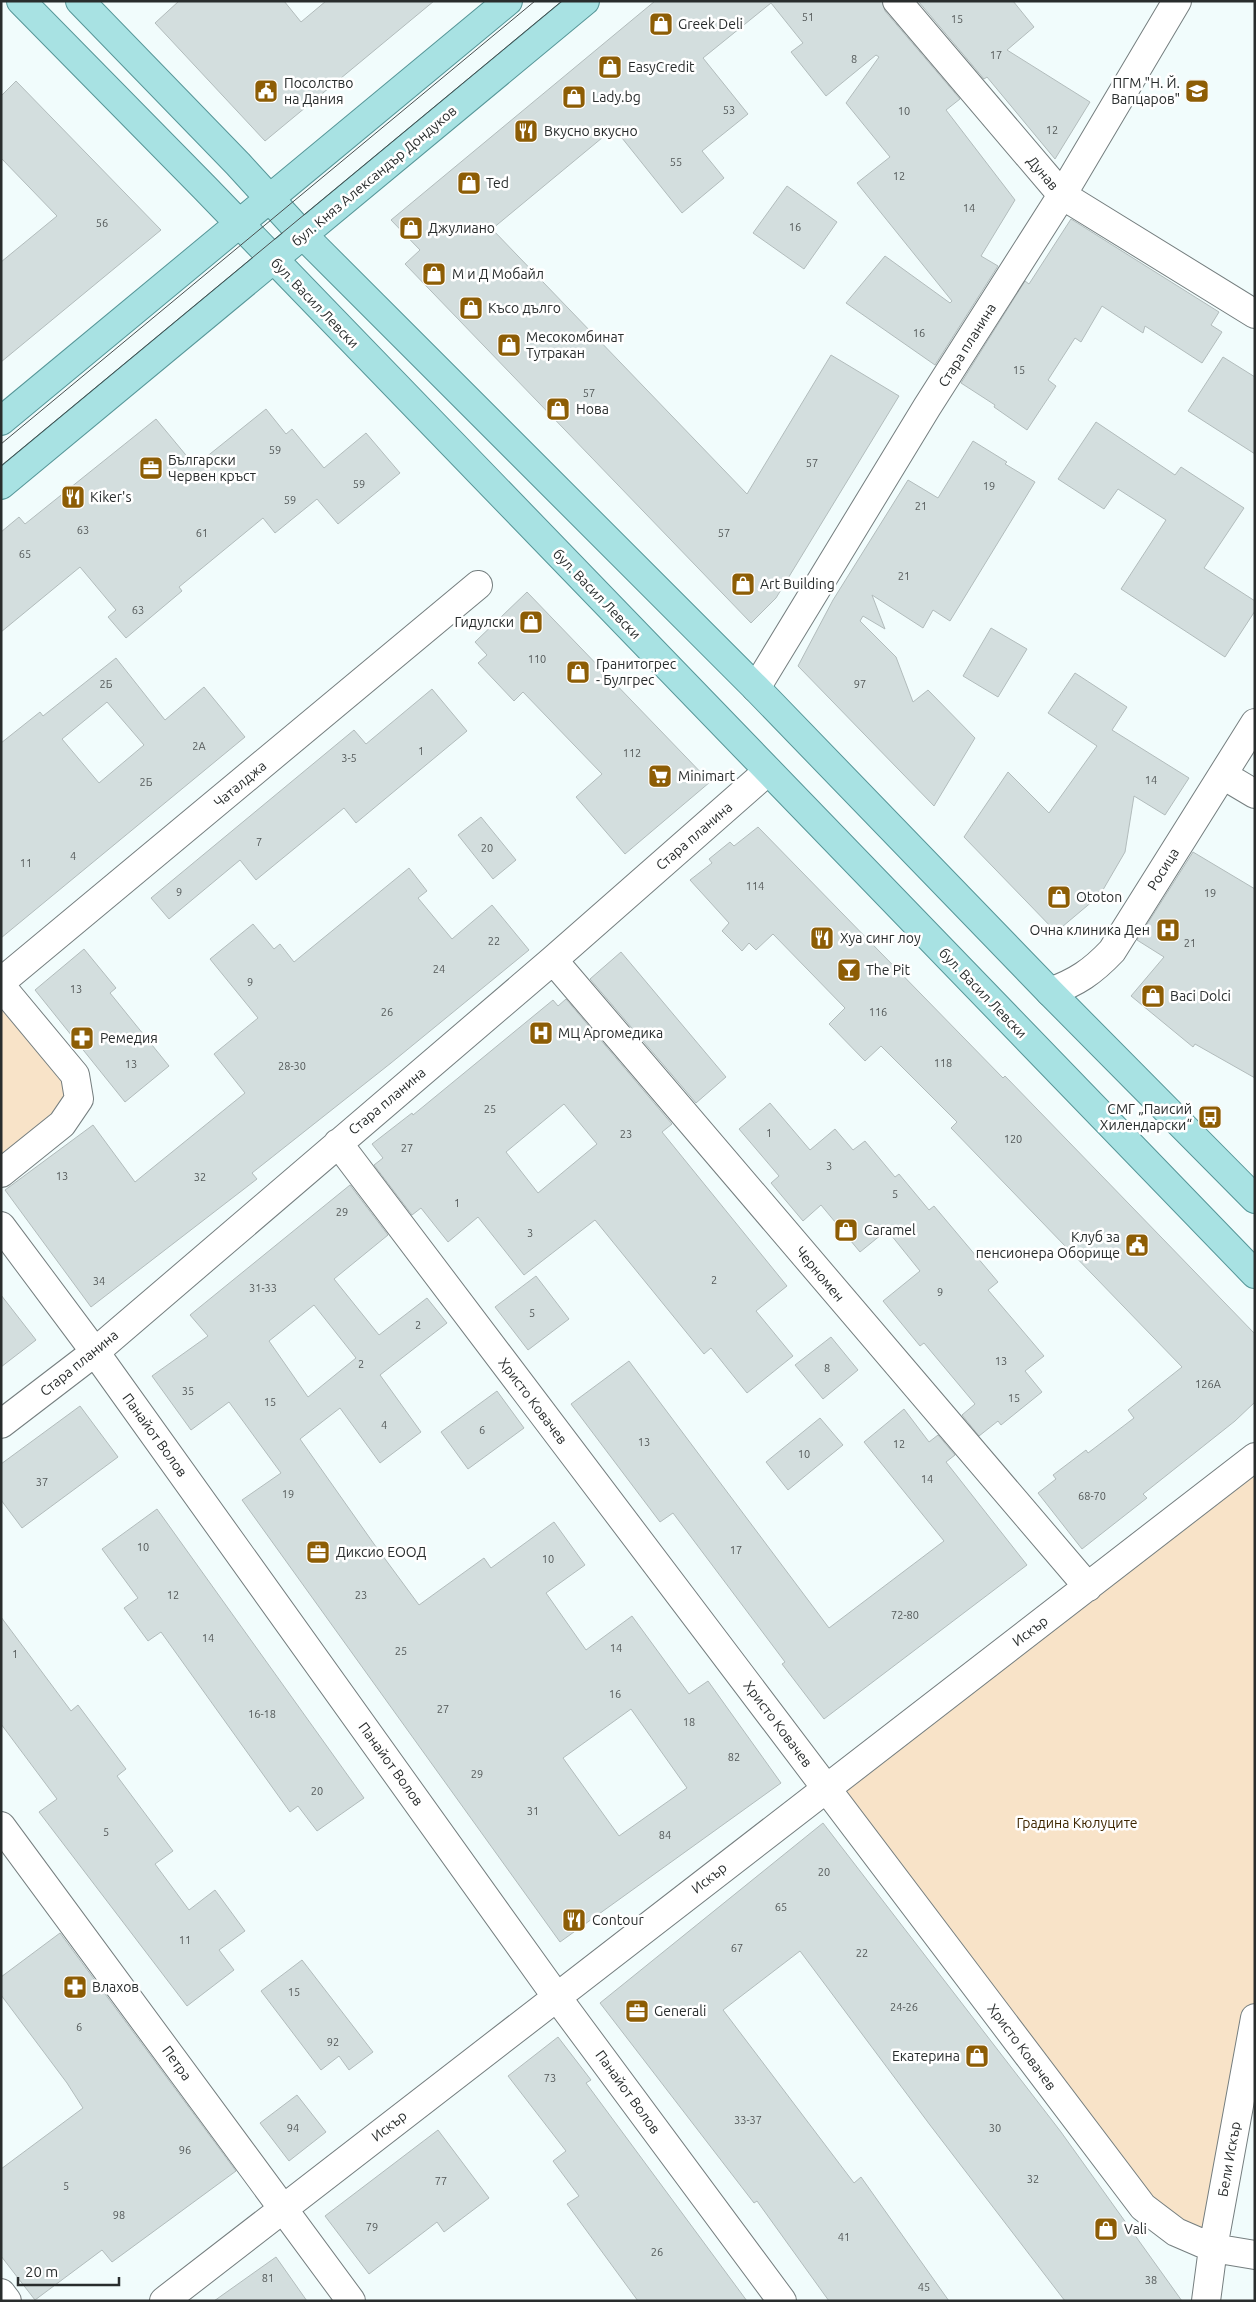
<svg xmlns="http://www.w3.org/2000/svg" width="1256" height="2302" font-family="Ubuntu,sans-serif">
	<rect width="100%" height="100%" fill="#f1fcfc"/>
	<!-- green -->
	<path fill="#f8e3c8" d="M1 986 79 1099 1 1173Z
		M1255 1458V2017L1213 2246 1145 2206 827 1789Z"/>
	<!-- building -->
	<path fill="#d3dede" stroke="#b2bcbc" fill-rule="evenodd" d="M179 1H284L301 22 326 1H434L265 141 155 23Z
		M655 1H882L885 11 960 99 946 110 1015 200 981 256 998 266 935 365 846 303 885 256 950 303 952 301 857 183 890 157 846 103 879 57 876 55 826 96 791 52 803 43 771 3 703 58 748 114 702 151 724 178 682 213 614 128 492 229 747 494 831 355 899 396 776 598 751 623 405 264 420 250 391 220Z
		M918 1H1013L1034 27 1007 50 1090 102 1055 159 987 77 984 79Z
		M16 81 161 230 1 362V262L57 216 1 158V96Z
		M787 186 837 222 804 269 753 233Z
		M1071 219 1219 312 1211 325 1222 332 1202 363 1145 326 1143 333 1102 306 1081 342 1075 338 1048 380 1056 386 1027 430 994 407 995 405 961 383 1025 281 1029 284Z
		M1223 357 1255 377V454L1188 411Z
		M266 409 286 434 292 429 324 468 366 433 400 473 338 524 317 499 275 533 263 518 179 587 182 591 126 638 108 617 116 610 80 567 1 632V532L19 517 25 524 156 419 195 466Z
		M1096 422 1175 475 1181 467 1244 508 1204 568 1255 601V611L1225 657 1121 589 1166 520 1118 489 1104 509 1058 479Z
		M973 441 1007 462 1005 464 1035 482 950 621 933 610 923 628 872 595 885 629 863 616 860 621 896 657 913 702 928 690 975 738 934 806 798 666 833 600 908 480 938 498Z
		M527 592 710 782 625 854 576 797 602 774 523 692 514 701 478 663 487 655 475 642Z
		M991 628 1027 649 998 697 963 676Z
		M116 658 165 720 204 687 245 737 1 938V743L40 712 43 716ZM107 702 144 745 99 783 62 739Z
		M1075 673 1127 707 1112 730 1189 778 1165 815 1134 796 1125 852 1100 895 1056 932 964 837 1008 772 1049 813 1097 746 1048 713Z
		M432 689 467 731 356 823 344 808 256 880 240 860 169 919 151 898 354 730 366 744Z
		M481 817 516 860 493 879 458 835Z
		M758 827 1003 1078 1005 1076 1255 1334V1402L1235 1421 1143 1494 1147 1498 1082 1549 1038 1493 1056 1479 1053 1475 1086 1450 1088 1453 1134 1418 1128 1410 1182 1367 951 1128 957 1122 881 1046 865 1061 829 1024 845 1008 773 934 756 950 749 943 742 951 722 931 729 923 690 880 712 863 709 859 730 842 734 846Z
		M1193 852 1255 889V1078L1195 1044 1193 1047 1131 996 1164 957 1137 940Z
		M409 868 427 891 418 898 452 939 492 905 529 950 391 1063 252 1173 257 1179 91 1307 5 1190 93 1125 135 1182 245 1093 214 1054 258 1018 210 959 253 924 274 949 280 944 294 962Z
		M84 949 116 988 110 993 169 1066 125 1102 35 990Z
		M621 952 726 1077 696 1103 590 979Z
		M566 999 672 1124 662 1132 787 1286 756 1311 793 1356 747 1393 711 1348 704 1354 595 1220 524 1275 478 1217 448 1242 421 1208 412 1215 374 1165 383 1158 372 1144 412 1113 413 1115 553 1000 558 1006ZM564 1104 597 1144 538 1193 506 1152Z
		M770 1103 810 1150 835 1129 853 1150 865 1141 895 1177 899 1174 929 1210 934 1206 998 1282 988 1290 1044 1356 1025 1371 1042 1392 1001 1425 998 1421 979 1436 962 1415 975 1404 924 1343 920 1346 883 1301 920 1271 887 1230 860 1252 821 1205 803 1221 771 1183 779 1176 739 1129Z
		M350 1185 388 1235 334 1279 379 1335 427 1298 447 1323 380 1375 421 1432 380 1463 340 1408 300 1439 374 1544 419 1605 484 1558 491 1568 554 1522 585 1565 546 1593 586 1650 632 1616 689 1694 708 1681 781 1783 560 1942 242 1500 281 1473 229 1402 191 1430 152 1376 208 1336 190 1315ZM314 1305 356 1358 308 1397 269 1341ZM631 1709 687 1788 619 1836 563 1758Z
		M536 1276 569 1319 528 1350 495 1307Z
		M1 1295 36 1340 1 1367Z
		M831 1337 858 1370 823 1399 795 1365Z
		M629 1361 829 1628 944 1541 864 1442 904 1409 929 1442 938 1435 955 1455 946 1462 1027 1565 824 1719 782 1664 785 1662 673 1513 660 1522 571 1404Z
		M497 1391 524 1428 468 1469 441 1432Z
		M80 1406 118 1457 22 1528 1 1500V1464Z
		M820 1418 843 1445 788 1490 766 1462Z
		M157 1509 364 1798 317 1831 298 1806 290 1812 161 1632 148 1641 124 1608 138 1598 102 1549Z
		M1 1617 71 1711 78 1705 126 1769 117 1776 173 1851 155 1864 189 1910 215 1890 245 1931 219 1950 234 1970 187 2006 39 1812 57 1799 1 1724Z
		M823 1823 1061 2132 1182 2301H1065L930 2125 800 1951 723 2010 854 2183 861 2177 949 2301H829L757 2201 754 2203 600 2003Z
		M60 1933 236 2171 112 2262 102 2250 35 2300 1 2256V2169L83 2108 67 2083 1 1995V1977Z
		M302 1960 373 2052 349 2070 339 2056 321 2070 261 1991Z
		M558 2037 591 2080 586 2083 747 2301H638L567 2204 579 2196 553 2161 566 2151 508 2076Z
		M297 2095 326 2132 289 2161 260 2123Z
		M438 2130 489 2198 444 2232 437 2222 369 2274 325 2216Z
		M276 2257 307 2301H214Z"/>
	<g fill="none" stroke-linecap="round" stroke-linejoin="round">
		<!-- street casing -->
		<g stroke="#757e7f" stroke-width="30">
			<path id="street" d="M897 1 1062 195 1255 314
				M756 688 927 407 1062 195 1177 1
				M1223 775 1255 794
				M553 960 1088 1587
				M1 982 478 585
				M1 986 75 1075 79 1099 62 1124 1 1173
				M1050 992C1077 982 1092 972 1112 951L1255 723
				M338 1143 1143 2207 1176 2232 1213 2248 1255 2255
				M1 1226 95 1352 556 1996 782 2301
				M1 1424 95 1352 553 960 768 771
				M1 1826 351 2301
				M1 2293 7 2301
				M164 2301 1255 1457
				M1206 2301 1213 2248 1255 2018"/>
		</g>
		<!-- primary casing -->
		<g stroke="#569698" stroke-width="30">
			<path id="primary" d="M21 1 204 187 1255 1274
				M80 1 238 164 303 235 756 688 1050 992 1255 1199
				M1 421 508 1
				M1 485 585 1"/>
		</g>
		<!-- street -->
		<use href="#street" stroke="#fff" stroke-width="28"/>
		<!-- primary -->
		<use href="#primary" stroke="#a8e2e3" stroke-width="28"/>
		<!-- tram -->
		<path stroke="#494e4e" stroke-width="1" d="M1 444 535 1
			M1 466 562 1"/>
	</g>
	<!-- icons -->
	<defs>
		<g id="shop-square" transform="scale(1.25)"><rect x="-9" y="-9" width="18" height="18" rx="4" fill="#8d5d05" stroke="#fff"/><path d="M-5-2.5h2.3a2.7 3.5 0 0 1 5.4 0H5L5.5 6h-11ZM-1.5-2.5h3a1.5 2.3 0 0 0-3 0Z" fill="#fff"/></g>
		<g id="civic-square" transform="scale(1.25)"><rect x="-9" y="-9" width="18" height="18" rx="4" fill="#8d5d05" stroke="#fff"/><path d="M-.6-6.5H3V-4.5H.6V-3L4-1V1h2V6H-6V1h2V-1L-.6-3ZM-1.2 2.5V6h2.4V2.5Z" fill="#fff"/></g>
		<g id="school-square" transform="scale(1.25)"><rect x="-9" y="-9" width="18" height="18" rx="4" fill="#8d5d05" stroke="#fff"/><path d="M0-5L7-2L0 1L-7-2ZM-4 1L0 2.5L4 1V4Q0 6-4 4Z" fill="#fff"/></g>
		<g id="restaurant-square" transform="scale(1.25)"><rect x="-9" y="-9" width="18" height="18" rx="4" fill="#8d5d05" stroke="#fff"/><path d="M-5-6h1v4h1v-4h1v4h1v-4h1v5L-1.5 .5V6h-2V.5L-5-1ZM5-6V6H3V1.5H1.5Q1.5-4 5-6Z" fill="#fff"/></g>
		<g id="office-square" transform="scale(1.25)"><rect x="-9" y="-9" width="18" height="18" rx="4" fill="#8d5d05" stroke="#fff"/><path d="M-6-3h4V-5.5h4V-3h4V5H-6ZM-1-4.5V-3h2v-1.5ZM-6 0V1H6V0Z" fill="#fff"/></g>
		<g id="supermarket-square" transform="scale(1.25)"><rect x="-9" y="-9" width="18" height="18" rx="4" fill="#8d5d05" stroke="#fff"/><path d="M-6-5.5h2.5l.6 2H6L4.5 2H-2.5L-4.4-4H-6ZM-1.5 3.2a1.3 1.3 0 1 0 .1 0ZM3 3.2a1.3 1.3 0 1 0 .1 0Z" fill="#fff"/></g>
		<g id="hospital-square" transform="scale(1.25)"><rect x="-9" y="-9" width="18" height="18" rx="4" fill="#8d5d05" stroke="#fff"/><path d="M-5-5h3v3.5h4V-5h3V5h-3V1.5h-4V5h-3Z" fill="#fff"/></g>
		<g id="bar-square" transform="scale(1.25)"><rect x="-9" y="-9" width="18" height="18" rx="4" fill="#8d5d05" stroke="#fff"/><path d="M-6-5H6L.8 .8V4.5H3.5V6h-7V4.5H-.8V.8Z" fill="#fff"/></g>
		<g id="pharmacy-square" transform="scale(1.25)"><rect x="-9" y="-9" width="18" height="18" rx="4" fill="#8d5d05" stroke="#fff"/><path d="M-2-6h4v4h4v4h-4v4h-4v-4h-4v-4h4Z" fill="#fff"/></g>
		<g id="bus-square" transform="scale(1.25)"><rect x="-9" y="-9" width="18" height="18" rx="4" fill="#8d5d05" stroke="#fff"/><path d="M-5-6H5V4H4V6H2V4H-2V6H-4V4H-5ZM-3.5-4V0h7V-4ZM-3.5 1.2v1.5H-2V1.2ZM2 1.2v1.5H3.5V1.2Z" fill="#fff"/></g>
	</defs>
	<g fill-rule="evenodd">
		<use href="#shop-square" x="661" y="24"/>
		<use href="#shop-square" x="610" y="67"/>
		<use href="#civic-square" x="266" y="91"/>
		<use href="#school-square" x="1197" y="91"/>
		<use href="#shop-square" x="574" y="97"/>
		<use href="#restaurant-square" x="526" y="131"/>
		<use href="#shop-square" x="469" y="183"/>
		<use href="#shop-square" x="411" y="228"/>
		<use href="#shop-square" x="434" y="274"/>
		<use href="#shop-square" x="471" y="308"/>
		<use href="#shop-square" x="509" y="345"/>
		<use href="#shop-square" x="558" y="409"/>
		<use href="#office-square" x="151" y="468"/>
		<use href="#restaurant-square" x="73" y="497"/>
		<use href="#shop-square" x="743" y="584"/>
		<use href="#shop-square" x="531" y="622"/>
		<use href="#shop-square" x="578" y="672"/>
		<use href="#supermarket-square" x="660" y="776"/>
		<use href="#shop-square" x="1059" y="897"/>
		<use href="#hospital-square" x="1168" y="930"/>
		<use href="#restaurant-square" x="822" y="938"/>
		<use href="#bar-square" x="849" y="970"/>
		<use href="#shop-square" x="1153" y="996"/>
		<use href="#hospital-square" x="541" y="1033"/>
		<use href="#pharmacy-square" x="82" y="1038"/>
		<use href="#bus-square" x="1210" y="1117"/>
		<use href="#shop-square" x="846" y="1230"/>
		<use href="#civic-square" x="1137" y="1245"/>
		<use href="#office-square" x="318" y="1552"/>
		<use href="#restaurant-square" x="574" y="1920"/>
		<use href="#pharmacy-square" x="75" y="1987"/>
		<use href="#office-square" x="637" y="2011"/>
		<use href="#shop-square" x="977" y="2056"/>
		<use href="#shop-square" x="1106" y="2229"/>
	</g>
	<g text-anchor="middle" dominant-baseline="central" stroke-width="5" stroke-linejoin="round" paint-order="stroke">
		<!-- number labels -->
		<g font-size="11" fill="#545959">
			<text x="808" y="17">51</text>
			<text x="957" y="19">15</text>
			<text x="996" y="55">17</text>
			<text x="854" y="59">8</text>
			<text x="729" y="110">53</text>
			<text x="904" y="111">10</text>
			<text x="1052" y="130">12</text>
			<text x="676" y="162">55</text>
			<text x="899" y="176">12</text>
			<text x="969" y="208">14</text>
			<text x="102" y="223">56</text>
			<text x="795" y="227">16</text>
			<text x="919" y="333">16</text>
			<text x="1019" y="370">15</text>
			<text x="589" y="393">57</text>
			<text x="275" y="450">59</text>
			<text x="812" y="463">57</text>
			<text x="359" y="484">59</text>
			<text x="989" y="486">19</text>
			<text x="290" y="500">59</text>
			<text x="921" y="506">21</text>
			<text x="83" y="530">63</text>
			<text x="202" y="533">61</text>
			<text x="724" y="533">57</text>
			<text x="25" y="554">65</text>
			<text x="904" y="576">21</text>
			<text x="138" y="610">63</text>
			<text x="537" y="659">110</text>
			<text x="106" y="684">2Б</text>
			<text x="860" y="684">97</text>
			<text x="199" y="746">2А</text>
			<text x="421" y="751">1</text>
			<text x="632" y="753">112</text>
			<text x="349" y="758">3-5</text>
			<text x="1151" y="780">14</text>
			<text x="146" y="782">2Б</text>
			<text x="259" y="842">7</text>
			<text x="487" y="848">20</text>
			<text x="73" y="856">4</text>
			<text x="26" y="863">11</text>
			<text x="755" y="886">114</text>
			<text x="179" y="892">9</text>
			<text x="1210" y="893">19</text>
			<text x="494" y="941">22</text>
			<text x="1190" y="943">21</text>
			<text x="439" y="969">24</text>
			<text x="250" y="982">9</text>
			<text x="76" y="989">13</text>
			<text x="387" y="1012">26</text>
			<text x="878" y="1012">116</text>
			<text x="943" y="1063">118</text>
			<text x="131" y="1064">13</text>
			<text x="292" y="1066">28-30</text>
			<text x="490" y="1109">25</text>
			<text x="769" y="1133">1</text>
			<text x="626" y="1134">23</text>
			<text x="1013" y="1139">120</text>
			<text x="407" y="1148">27</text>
			<text x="829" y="1166">3</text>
			<text x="62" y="1176">13</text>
			<text x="200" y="1177">32</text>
			<text x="895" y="1194">5</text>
			<text x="457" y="1203">1</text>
			<text x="342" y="1212">29</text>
			<text x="530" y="1233">3</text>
			<text x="714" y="1280">2</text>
			<text x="99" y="1281">34</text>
			<text x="263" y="1288">31-33</text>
			<text x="940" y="1292">9</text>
			<text x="532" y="1313">5</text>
			<text x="418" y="1325">2</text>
			<text x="1001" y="1361">13</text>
			<text x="361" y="1364">2</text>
			<text x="827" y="1368">8</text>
			<text x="1208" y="1384">126А</text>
			<text x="188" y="1391">35</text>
			<text x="1014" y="1398">15</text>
			<text x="270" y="1402">15</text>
			<text x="384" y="1425">4</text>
			<text x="482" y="1430">6</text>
			<text x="644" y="1442">13</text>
			<text x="899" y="1444">12</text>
			<text x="804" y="1454">10</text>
			<text x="927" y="1479">14</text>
			<text x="42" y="1482">37</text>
			<text x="288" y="1494">19</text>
			<text x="1092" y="1496">68-70</text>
			<text x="143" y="1547">10</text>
			<text x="736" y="1550">17</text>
			<text x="548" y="1559">10</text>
			<text x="173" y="1595">12</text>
			<text x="361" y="1595">23</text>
			<text x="905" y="1615">72-80</text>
			<text x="208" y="1638">14</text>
			<text x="616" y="1648">14</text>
			<text x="401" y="1651">25</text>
			<text x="15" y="1654">1</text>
			<text x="615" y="1694">16</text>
			<text x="443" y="1709">27</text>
			<text x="262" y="1714">16-18</text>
			<text x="689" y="1722">18</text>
			<text x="734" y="1757">82</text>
			<text x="477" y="1774">29</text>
			<text x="317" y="1791">20</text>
			<text x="533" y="1811">31</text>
			<text x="106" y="1832">5</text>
			<text x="665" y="1835">84</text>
			<text x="824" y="1872">20</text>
			<text x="781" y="1907">65</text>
			<text x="185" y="1940">11</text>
			<text x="737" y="1948">67</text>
			<text x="862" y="1953">22</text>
			<text x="294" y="1992">15</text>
			<text x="904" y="2007">24-26</text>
			<text x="79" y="2027">6</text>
			<text x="333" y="2042">92</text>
			<text x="550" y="2078">73</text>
			<text x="748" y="2120">33-37</text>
			<text x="293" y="2128">94</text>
			<text x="995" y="2128">30</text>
			<text x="185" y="2150">96</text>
			<text x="1033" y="2179">32</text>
			<text x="441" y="2181">77</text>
			<text x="66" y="2186">5</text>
			<text x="119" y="2215">98</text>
			<text x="372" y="2227">79</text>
			<text x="844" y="2237">41</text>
			<text x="657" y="2252">26</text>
			<text x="268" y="2278">81</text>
			<text x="1151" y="2280">38</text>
			<text x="924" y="2287">45</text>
		</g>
		<!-- poi labels -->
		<g font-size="14" fill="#292d2d" stroke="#fff" text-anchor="start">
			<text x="678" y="24">Greek Deli</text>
			<text x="628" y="67">EasyCredit</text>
			<text x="284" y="83">Посолство<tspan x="284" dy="16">на Дания</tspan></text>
			<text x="1180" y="83" text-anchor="end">ПГМ "Н. Й.<tspan x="1180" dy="16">Вапцаров"</tspan></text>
			<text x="592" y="97">Lady.bg</text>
			<text x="544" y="131">Вкусно вкусно</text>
			<text x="486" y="183">Ted</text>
			<text x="428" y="228">Джулиано</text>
			<text x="452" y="274">М и Д Мобайл</text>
			<text x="488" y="308">Късо дълго</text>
			<text x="526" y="337">Месокомбинат<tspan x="526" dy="16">Тутракан</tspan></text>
			<text x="576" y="409">Нова</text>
			<text x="168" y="460">Български<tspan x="168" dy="16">Червен кръст</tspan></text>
			<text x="90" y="497">Kiker's</text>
			<text x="760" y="584">Art Building</text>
			<text x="514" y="622" text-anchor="end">Гидулски</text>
			<text x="596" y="664">Гранитогрес<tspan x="596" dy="16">- Булгрес</tspan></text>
			<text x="678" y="776">Minimart</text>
			<text x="1076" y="897">Ototon</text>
			<text x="1150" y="930" text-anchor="end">Очна клиника Ден</text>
			<text x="840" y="938">Хуа синг лоу</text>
			<text x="866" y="970">The Pit</text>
			<text x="1170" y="996">Baci Dolci</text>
			<text x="558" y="1033">МЦ Аргомедика</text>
			<text x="100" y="1038">Ремедия</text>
			<text x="1192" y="1109" text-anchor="end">СМГ „Паисий<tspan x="1192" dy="16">Хилендарски“</tspan></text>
			<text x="864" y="1230">Caramel</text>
			<text x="1120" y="1237" text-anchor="end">Клуб за<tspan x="1120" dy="16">пенсионера Оборище</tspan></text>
			<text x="336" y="1552">Диксио ЕООД</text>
			<text x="592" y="1920">Contour</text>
			<text x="92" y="1987">Влахов</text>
			<text x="654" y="2011">Generali</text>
			<text x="960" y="2056" text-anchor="end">Екатерина</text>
			<text x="1124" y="2229">Vali</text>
		</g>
		<!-- street labels -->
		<g font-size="14" fill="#292d2d" stroke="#fff">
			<text transform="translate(1043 173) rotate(50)">Дунав</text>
			<text transform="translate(374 176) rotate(-40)">бул. Княз Александър Дондуков</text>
			<text transform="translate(315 303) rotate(46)">бул. Васил Левски</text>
			<text transform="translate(967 345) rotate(-58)">Стара планина</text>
			<text transform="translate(597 594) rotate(46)">бул. Васил Левски</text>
			<text transform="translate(240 784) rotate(-40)">Чаталджа</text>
			<text transform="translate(694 836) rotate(-41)">Стара планина</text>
			<text transform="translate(1163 869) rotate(-58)">Росица</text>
			<text transform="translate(983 993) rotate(46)">бул. Васил Левски</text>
			<text transform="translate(387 1101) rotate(-40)">Стара планина</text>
			<text transform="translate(820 1274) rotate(50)">Черномен</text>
			<text transform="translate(79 1363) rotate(-39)">Стара планина</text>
			<text transform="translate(533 1401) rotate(53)">Христо Ковачев</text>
			<text transform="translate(155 1435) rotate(54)">Панайот Волов</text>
			<text transform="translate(1030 1631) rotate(-37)">Искър</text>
			<text transform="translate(778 1724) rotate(53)">Христо Ковачев</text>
			<text transform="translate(391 1764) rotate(54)">Панайот Волов</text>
			<text transform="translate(709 1878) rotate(-38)">Искър</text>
			<text transform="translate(1022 2047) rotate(53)">Христо Ковачев</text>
			<text transform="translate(177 2063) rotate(54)">Петра</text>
			<text transform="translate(628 2092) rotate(54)">Панайот Волов</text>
			<text transform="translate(389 2126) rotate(-38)">Искър</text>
			<text transform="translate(1229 2159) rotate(-80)">Бели Искър</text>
		</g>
		<!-- park labels -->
		<g font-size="14" fill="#3e2600" stroke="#fff">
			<text x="1077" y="1823">Градина Кюлуците</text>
		</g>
	</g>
	<!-- border -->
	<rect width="1256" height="2302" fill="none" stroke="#292d2d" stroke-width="5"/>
	<!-- scale -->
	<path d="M18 2277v8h101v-8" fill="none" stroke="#292d2d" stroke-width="2.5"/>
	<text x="25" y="2277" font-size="15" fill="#292d2d" stroke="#ffffff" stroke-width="4" paint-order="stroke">20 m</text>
</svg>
